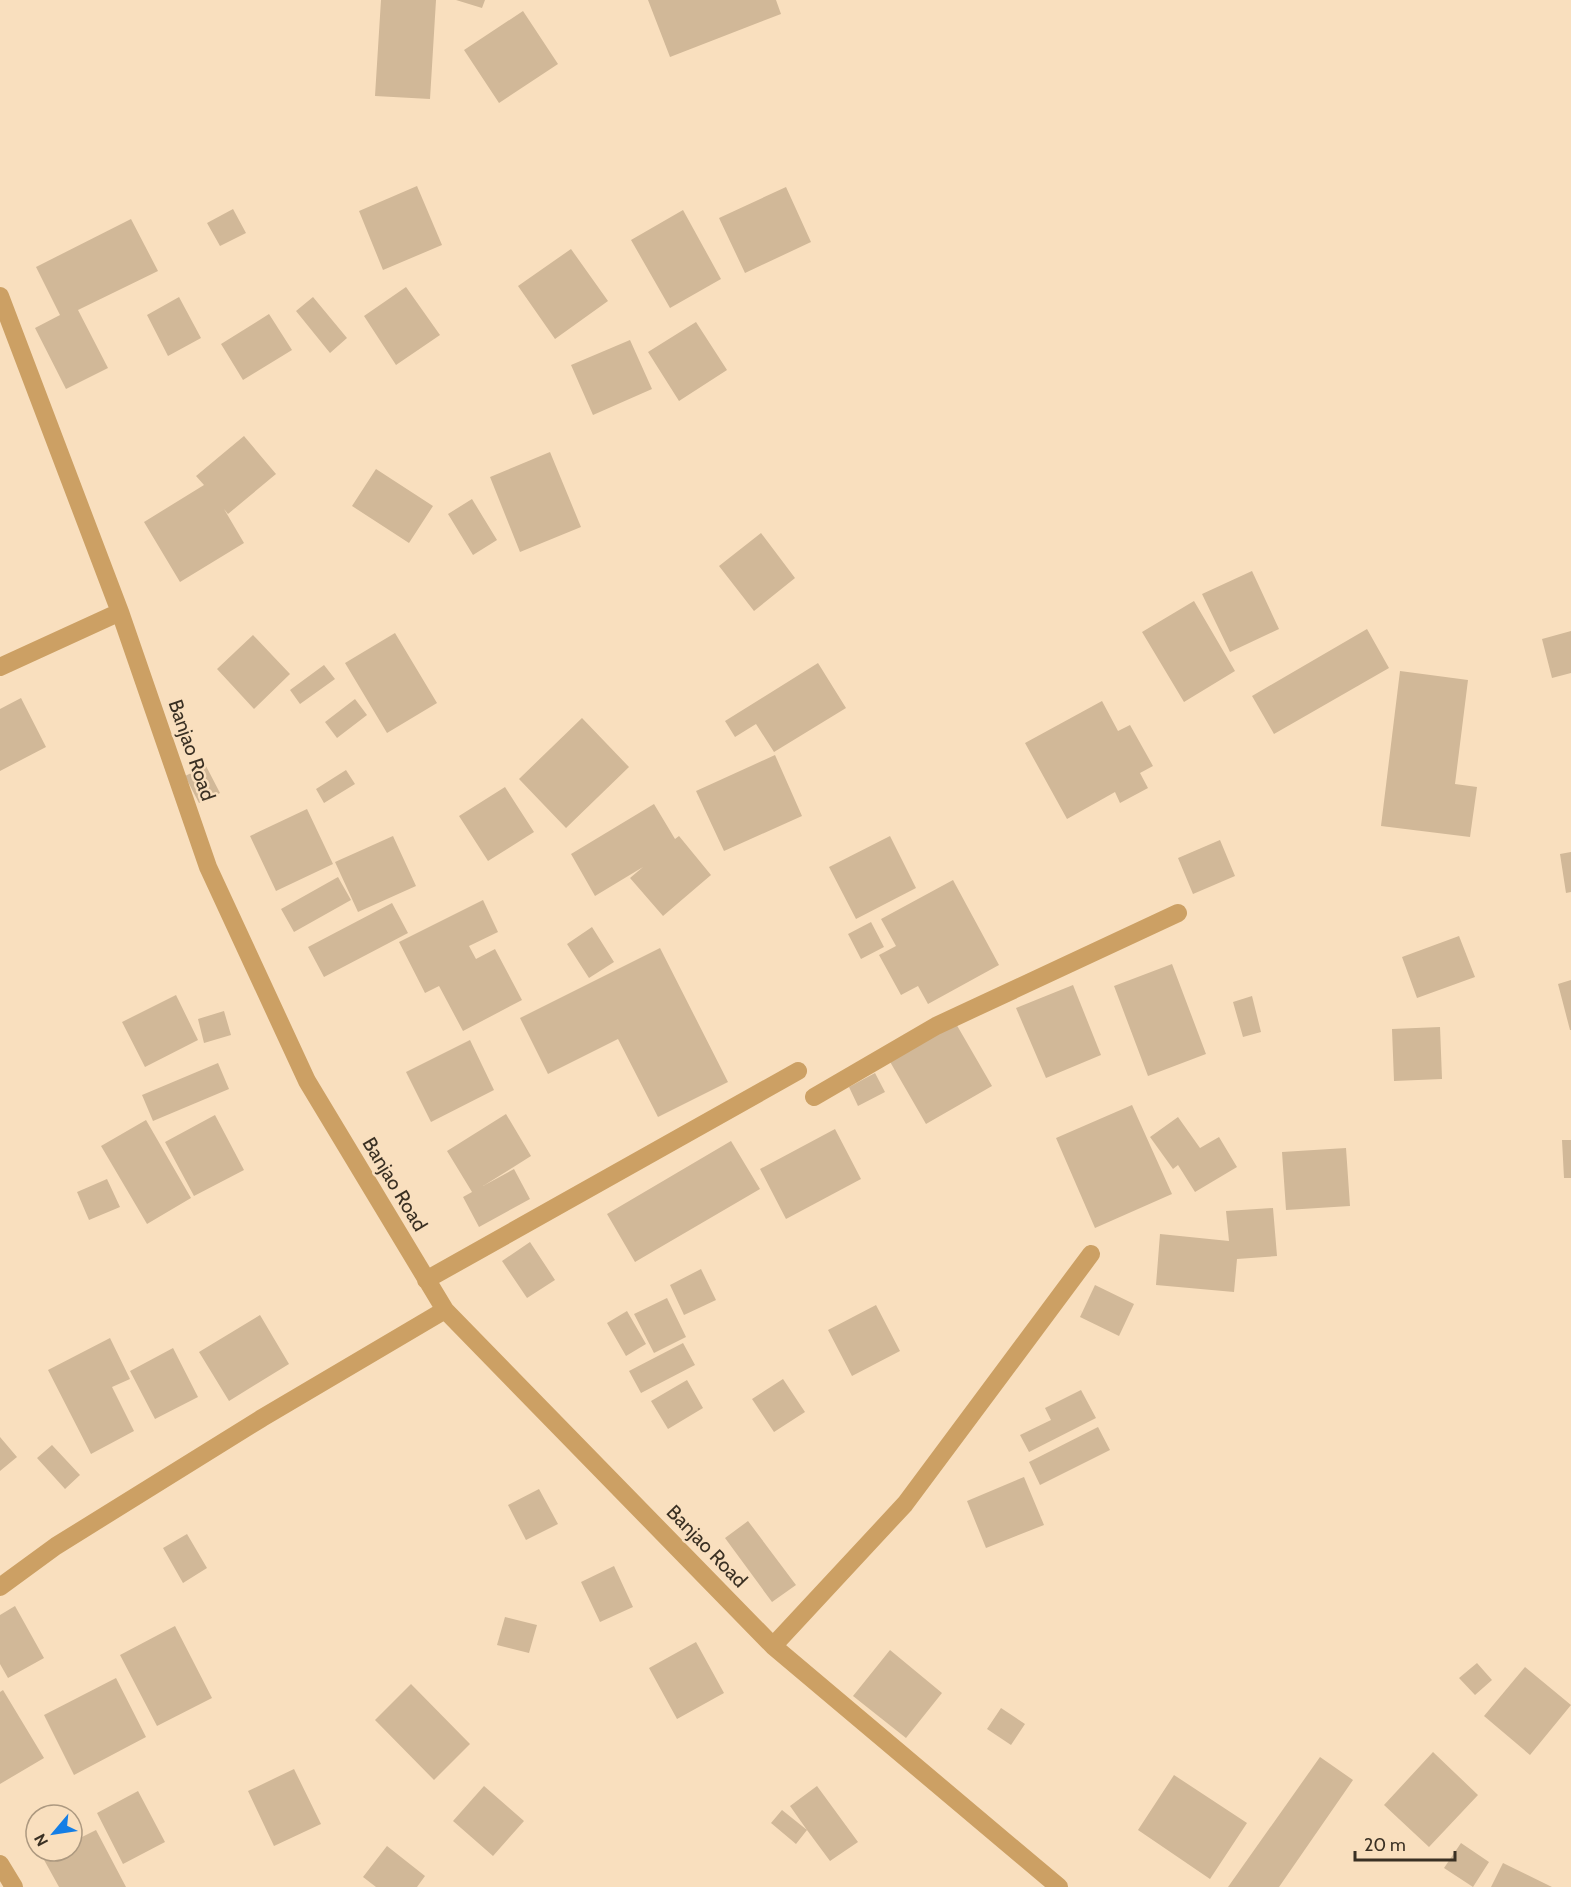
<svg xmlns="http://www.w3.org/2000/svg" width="1571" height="1887" font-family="Cabin,sans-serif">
	<rect width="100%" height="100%" fill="#f9dfbe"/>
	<!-- building -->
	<path fill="#d1b898" d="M381 0H436L430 99 375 96Z
		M456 0H485L482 8Z
		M648 0H776L781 14 670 57Z
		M523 11 558 64 499 103 464 50Z
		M417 186 442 245 383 270 359 211Z
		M786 187 811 242 745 273 719 218Z
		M233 209 246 233 220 246 207 223Z
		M683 210 721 279 670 308 631 240Z
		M131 219 158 271 78 310 108 368 66 389 35 328 60 315 36 267Z
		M571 249 608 301 555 339 518 286Z
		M406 287 440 335 396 365 364 316Z
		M179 297 201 338 168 356 147 315Z
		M313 297 347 338 330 353 296 311Z
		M269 314 292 350 243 380 221 344Z
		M696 322 727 370 679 401 648 352Z
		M630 340 652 389 593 415 571 365Z
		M244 436 276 474 228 514 224 509 244 543 180 582 144 522 204 485 196 476Z
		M550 452 581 527 520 552 490 477Z
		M376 469 433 506 409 543 352 506Z
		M472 499 497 540 473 555 448 514Z
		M761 533 795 578 754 611 719 566Z
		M1252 571 1279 629 1230 652 1202 594Z
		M1194 601 1235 671 1184 702 1142 632Z
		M1367 629 1389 668 1274 734 1252 696Z
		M1571 631V673L1552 678 1542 639Z
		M395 633 437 703 387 733 345 663Z
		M253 635 290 674 254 709 217 669Z
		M818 663 846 708 774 752 756 724 735 737 725 721Z
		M324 665 335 679 300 704 290 690Z
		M1400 671 1468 680 1455 784 1477 787 1470 837 1381 826Z
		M21 698 46 747 0 771V709Z
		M355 699 367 715 337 738 325 722Z
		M1102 701 1118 731 1130 725 1153 766 1140 773 1148 788 1120 803 1115 792 1067 819 1025 743Z
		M582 718 629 767 566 828 519 779Z
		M775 755 802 816 724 851 696 791Z
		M206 766 220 793 199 803 185 776Z
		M346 770 355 784 324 803 316 789Z
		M505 787 534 832 488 861 459 816Z
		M654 804 675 839 679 836 711 875 663 916 630 878 643 867 595 896 571 854Z
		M307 809 333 864 276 891 250 836Z
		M393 836 416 886 358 912 335 862Z
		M890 836 916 888 856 919 829 867Z
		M1220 840 1235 876 1193 894 1178 858Z
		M1571 852V892L1566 893 1560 854Z
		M338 877 351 900 294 932 281 909Z
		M953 880 999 965 928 1004 918 986 901 995 879 955 896 946 881 919Z
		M483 900 498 932 469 946 476 959 495 949 522 1000 463 1031 439 986 425 993 399 942Z
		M392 903 408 933 324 977 308 947Z
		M871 922 884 947 861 959 848 934Z
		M592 927 614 962 589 978 567 944Z
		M1459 936 1475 977 1417 998 1402 957Z
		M660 948 728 1082 658 1117 618 1039 548 1074 520 1018Z
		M1172 964 1206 1054 1148 1076 1114 986Z
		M1571 980V1030H1570L1558 984Z
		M1073 985 1101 1055 1046 1078 1016 1008Z
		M176 995 198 1040 145 1067 122 1022Z
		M1252 996 1261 1032 1243 1037 1233 1002Z
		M224 1011 231 1035 204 1043 198 1019Z
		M955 1022 992 1086 926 1124 889 1060Z
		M1440 1027 1442 1079 1394 1081 1392 1029Z
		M470 1040 494 1090 431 1122 406 1072Z
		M218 1063 229 1089 153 1121 142 1095Z
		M875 1073 885 1092 858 1106 849 1087Z
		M1132 1105 1172 1194 1095 1228 1056 1138Z
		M506 1114 531 1156 483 1186 514 1169 530 1199 479 1227 463 1197 472 1192 447 1151Z
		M215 1115 244 1170 194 1196 165 1142Z
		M1178 1117 1200 1148 1219 1137 1237 1167 1195 1192 1178 1165 1173 1169 1150 1137Z
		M146 1120 191 1198 147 1224 101 1146Z
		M835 1129 861 1179 786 1219 760 1169Z
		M1562 1140H1571V1178H1564Z
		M731 1141 760 1189 635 1262 607 1214Z
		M1346 1148 1350 1206 1286 1210 1282 1152Z
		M107 1179 120 1207 89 1220 77 1192Z
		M1273 1208 1277 1256 1237 1259 1234 1292 1156 1285 1160 1234 1229 1241 1226 1211Z
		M530 1242 555 1280 527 1298 502 1261Z
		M701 1269 716 1300 684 1315 670 1285Z
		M1095 1285 1134 1304 1119 1336 1080 1317Z
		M667 1298 686 1337 654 1353 634 1314Z
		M876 1305 900 1351 852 1376 828 1330Z
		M627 1311 646 1344 626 1356 607 1323Z
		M260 1315 289 1364 229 1401 199 1352Z
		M110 1338 130 1379 112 1387 134 1431 91 1454 48 1370Z
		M683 1343 695 1365 641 1393 629 1371Z
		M173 1348 198 1397 155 1419 130 1371Z
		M783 1379 805 1412 774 1432 752 1399Z
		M687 1380 703 1408 668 1429 651 1401Z
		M1081 1390 1096 1418 1029 1452 1020 1435 1051 1420 1045 1408Z
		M1098 1427 1110 1450 1040 1485 1029 1462Z
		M0 1437 17 1457 0 1471Z
		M52 1445 80 1475 65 1489 37 1458Z
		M1024 1477 1044 1525 986 1548 967 1501Z
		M539 1489 558 1524 526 1540 508 1505Z
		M748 1521 796 1585 772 1602 725 1538Z
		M187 1534 207 1568 183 1583 163 1548Z
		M614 1566 633 1607 600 1622 581 1582Z
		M15 1606 44 1658 8 1678 0 1664V1615Z
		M505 1617 537 1625 529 1653 497 1645Z
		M175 1626 212 1698 157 1726 120 1655Z
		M696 1642 724 1693 677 1719 649 1668Z
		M890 1650 942 1693 906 1738 853 1696Z
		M1477 1663 1492 1680 1475 1695 1459 1678Z
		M1525 1667 1571 1705 1530 1755 1484 1716Z
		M116 1678 146 1737 74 1775 44 1715Z
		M411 1684 470 1744 434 1780 375 1720Z
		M3 1690 44 1758 0 1784V1692Z
		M1001 1708 1025 1724 1011 1745 987 1729Z
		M1433 1752 1478 1795 1429 1847 1384 1805Z
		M1320 1757 1353 1780 1279 1887H1228Z
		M294 1769 321 1824 274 1846 248 1791Z
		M1174 1775 1247 1823 1210 1879 1138 1830Z
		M484 1786 524 1821 493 1856 453 1821Z
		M817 1786 858 1842 830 1861 807 1830 796 1844 771 1823 782 1810 807 1830 790 1806Z
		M138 1791 165 1842 123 1864 97 1813Z
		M96 1830 126 1887H59L43 1858 56 1851H72V1842Z
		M1461 1843 1489 1862 1473 1887 1444 1868Z
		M387 1846 425 1876 417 1887H376L363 1877Z
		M1503 1863 1552 1887H1491Z"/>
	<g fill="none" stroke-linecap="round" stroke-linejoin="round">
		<!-- street -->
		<path stroke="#cca064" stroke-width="18" d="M0 296 120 612 208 867 307 1081 445 1310 773 1646 1059 1887
			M0 667 120 612
			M814 1097 936 1026 1178 913
			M426 1280 798 1071
			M0 1587 56 1546 262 1418 445 1310
			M773 1646 905 1504 1091 1254
			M0 1864 14 1887"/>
	</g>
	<g text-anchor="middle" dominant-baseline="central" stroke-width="5" stroke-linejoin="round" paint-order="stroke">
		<!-- street labels -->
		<g font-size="20" fill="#3a3023" stroke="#f9dfbe">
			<text transform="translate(192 750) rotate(71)">Banjao Road</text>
			<text transform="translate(395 1184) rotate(59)">Banjao Road</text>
			<text transform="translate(707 1546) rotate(46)">Banjao Road</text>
		</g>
	</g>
	<!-- north arrow -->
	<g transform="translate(54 1833) rotate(241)"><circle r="28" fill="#f9dfbe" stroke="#ad9980" stroke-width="1.5"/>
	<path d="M0-4.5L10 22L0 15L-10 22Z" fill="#147ee6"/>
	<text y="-9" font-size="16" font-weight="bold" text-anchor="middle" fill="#3a3023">N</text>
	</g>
	<!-- scale -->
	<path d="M1355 1851v9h100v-9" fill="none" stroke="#3a3023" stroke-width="3"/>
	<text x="1364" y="1851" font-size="18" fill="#3a3023" stroke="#f9dfbe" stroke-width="4.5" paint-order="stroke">20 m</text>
</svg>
